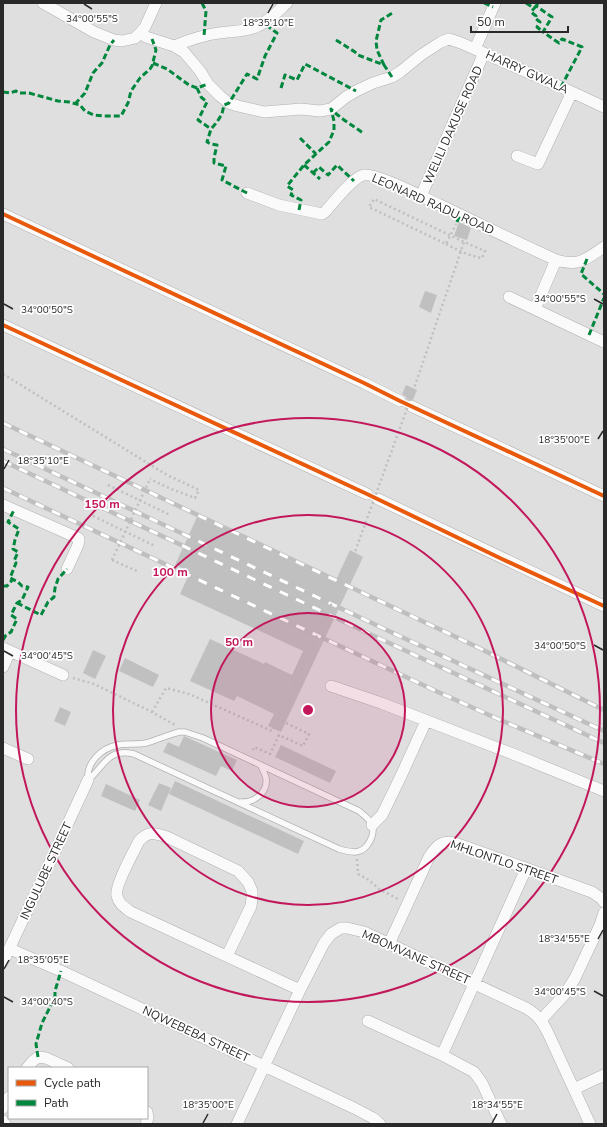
<svg xmlns="http://www.w3.org/2000/svg" width="607" height="1127" font-family="'Nunito Sans',sans-serif">
	<rect width="100%" height="100%" fill="#dfdfe0"/>
	<!-- building -->
	<path fill="#c1c0c1" d="M459 222 471 228 467 240 454 236Z
		M425 291 437 295 431 313 419 307Z
		M406 385 417 390 413 400 410 399 407 400 406 397 402 394Z
		M197 517 335 582 350 550 363 557 281 732 268 726 274 714 237 696 234 701 190 681 210 639 264 664 265 662 292 675 303 651 180 594 190 572 175 565Z
		M93 650 106 656 95 679 83 673Z
		M125 658 159 675 153 687 119 671Z
		M60 707 71 712 65 726 54 721Z
		M184 736 237 760 232 771 221 766 216 776 163 752 168 742 179 747Z
		M281 745 336 771 330 783 275 757Z
		M175 781 304 841 298 854 169 794Z
		M159 783 171 788 161 811 148 805Z
		M106 784 140 800 135 811 101 796Z"/>
	<g fill="none" stroke-linecap="round" stroke-linejoin="round">
		<!-- service casing -->
		<g stroke="#b1b1b2" stroke-width="7">
			<path id="service" d="M179 732H185L203 738 359 811C363 815 370 819 372 825 374 830 372 837 370 841 363 855 352 853 339 849L134 754C107 748 105 766 88 780 86 763 101 748 118 745 127 743 137 745 146 743 157 740 168 735 179 732Z
				M240 802C254 803 268 793 266 778 265 774 263 770 261 766"/>
		</g>
		<!-- minor casing -->
		<g stroke="#b1b1b2" stroke-width="12">
			<path id="minor" d="M43 3 94 32 114 40 122 41 135 38 140 33 145 27 156 3
				M140 33 146 37 174 46 184 52 200 71 208 84 220 96 229 103 238 106 264 112 301 109 320 111 331 109 346 97 356 91 373 83 392 77 400 72 421 55 441 42 449 39 461 43 561 87 604 107
				M174 46C189 40 203 35 219 33 232 31 246 32 258 26 269 21 278 11 287 3
				M475 49 495 3
				M517 156 538 164 572 92
				M247 193 279 205 322 214 325 212C332 204 354 176 364 175 377 173 426 199 440 205 479 224 517 242 556 260 579 267 586 259 604 247
				M421 196 484 53
				M3 214 364 383 400 401
				M509 297 604 342
				M535 309 556 260
				M3 325 367 494
				M411 406 604 496
				M378 499 604 606
				M3 505 78 538 79 539 78 545 67 569
				M3 648 63 675
				M3 667 10 651
				M331 686 381 703 513 754 604 791
				M3 748 28 759
				M372 825 382 815 401 776 426 721
				M389 944 429 857C436 846 441 840 455 843L592 892 602 899 604 902
				M10 949 61 971 354 1108 373 1118 380 1124
				M227 956 251 906 252 898V891L248 882 238 871 167 837C155 833 149 830 139 841 134 851 114 887 117 896 119 904 124 907 131 912L300 990
				M3 962 51 860 88 780
				M541 1020 565 994 575 978 600 925 604 913
				M368 1021 442 1055 474 1072 482 1083 501 1124
				M442 1055 526 869
				M27 1068 33 1061 38 1057 46 1058 68 1068
				M574 1089 604 1075
				M3 1108 9 1097
				M3 1121 5 1124
				M146 1124 148 1118 147 1112
				M237 1124 300 990 324 943 331 934 341 928H347L364 932 526 1008C538 1015 542 1021 548 1033L590 1124"/>
		</g>
		<!-- path -->
		<path stroke="#bfbec0" stroke-width="2.5" stroke-dasharray="2 3" stroke-linecap="butt" d="M446 244C458 250 469 256 482 258L485 251 464 242 374 199 369 207 446 244 456 224
			M3 374 167 475 199 490 195 498 171 489 150 479
			M108 485 170 515
			M93 516 155 546
			M112 560 137 571
			M73 678 94 684 152 712 175 725
			M152 712 166 688 189 694 272 731 278 719 309 734 303 746 279 735 270 754 254 747 253 750
			M357 859 358 874 369 880 379 889 398 899"/>
		<!-- service -->
		<use href="#service" stroke="#fafafa" stroke-width="5.5"/>
		<!-- minor -->
		<use href="#minor" stroke="#fafafa" stroke-width="11"/>
		<!-- rail casing -->
		<g stroke="#bfbfc0" stroke-width="4.5">
			<path id="rail" d="M3 423 475 646 604 710
				M3 449 393 633 604 731
				M3 461 389 643 604 743
				M3 488 438 692 498 719 604 764"/>
		</g>
		<!-- rail -->
		<use href="#rail" stroke="#fff" stroke-width="3" stroke-dasharray="9" stroke-linecap="butt"/>
		<!-- path-bridge -->
		<path stroke="#bfbec0" stroke-width="2.5" stroke-dasharray="2 3" stroke-linecap="butt" d="M112 560 150 479
			M278 719 352 560 408 406 464 242"/>
		<!-- quiet -->
		<path stroke="#00873e" stroke-width="3" stroke-dasharray="6 3" stroke-linecap="butt" d="M202 3 206 11 204 36
			M484 3 493 7
			M526 3 534 8
			M538 3 536 6 552 17 543 32 559 43 562 39 582 47 561 87
			M536 6 531 12 536 16 535 18 540 22 537 27 543 32
			M336 40 355 52 358 55 384 65 392 77
			M153 63 167 69 189 85 197 88 208 84
			M384 65 377 50 376 41 381 20 394 12
			M197 88 201 97 207 102 198 120 211 129
			M281 88 285 75 297 80 305 64 356 91
			M3 92 10 93 16 91 19 93H29L58 101 69 102 80 105 85 111 94 115 104 116H121L128 103 131 91 140 78 150 69 152 66 156 50 152 39
			M75 104 85 93 93 73 102 63 110 45 114 40
			M300 138 316 154
			M304 165 320 179
			M313 173 319 167 328 175 337 165 354 181
			M247 193 222 180 226 166 214 163V158L217 145 211 144 207 142 211 129 217 122 222 114 224 105 229 103 247 74 257 79 265 56 277 33 263 23
			M299 210 301 200 291 195 293 190 287 186 304 165 329 142 334 130V121L331 109C340 118 352 125 363 133
			M457 222 460 215
			M587 259 581 274 604 294
			M589 335 604 298
			M3 586H7L13 579
			M17 603 41 615 48 602 54 597 55 588 58 579 67 569
			M3 640 6 635 11 632 17 619 11 615 17 603 22 600 28 587 22 586 18 582 10 578 16 563 14 561 18 552 13 549 15 540 19 529 8 522 14 510
			M38 1057 36 1044 42 1023 55 997V991L61 971"/>
		<!-- cycleway casing -->
		<g stroke="#fff" stroke-width="6">
			<path id="cycleway" d="M3 214 364 383 400 401 604 496
				M3 325 367 494 502 559 604 606"/>
		</g>
		<!-- cycleway -->
		<use href="#cycleway" stroke="#e8590c" stroke-width="4"/>
	</g>
	<!-- ticks -->
	<path fill="none" stroke="#2a292a" stroke-width="1.5" d="M84 4 92 9M268 13 273 4M594 299 603 304M4 304 13 309M598 439 603 431M4 469 9 460M594 645 603 650M4 651 13 656M598 939 603 930M4 969 9 960M594 991 603 996M4 997 13 1002M203 1123 208 1114M492 1123 497 1114"/>
	<!-- distance rings -->
	<circle cx="308" cy="710" r="97" fill="#c2185b" fill-opacity=".12"/>
	<g fill="none" stroke="#c2185b" stroke-width="2">
		<circle cx="308" cy="710" r="97"/>
		<circle cx="308" cy="710" r="195"/>
		<circle cx="308" cy="710" r="292"/>
	</g>
	<g text-anchor="middle" dominant-baseline="central" stroke-width="3.5" stroke-linejoin="round" paint-order="stroke">
		<!-- street labels -->
		<g font-size="12" fill="#2a292a" stroke="#fff">
			<text transform="translate(527 72) rotate(24)">HARRY GWALA</text>
			<text transform="translate(453 125) rotate(-66)">WELILI DAKUSE ROAD</text>
			<text transform="translate(433 204) rotate(24)">LEONARD RADU ROAD</text>
			<text transform="translate(504 862) rotate(19)">MHLONTLO STREET</text>
			<text transform="translate(46 871) rotate(-65)">INGULUBE STREET</text>
			<text transform="translate(416 957) rotate(24)">MBOMVANE STREET</text>
			<text transform="translate(196 1034) rotate(25)">NQWEBEBA STREET</text>
		</g>
	</g>
	<g font-size="10" text-anchor="middle" fill="#2a292a" stroke="#fff" stroke-width="3.5" stroke-linejoin="round" paint-order="stroke">
		<text x="92" y="22">34°00'55"S</text>
		<text x="268" y="26">18°35'10"E</text>
		<text x="560" y="302">34°00'55"S</text>
		<text x="47" y="313">34°00'50"S</text>
		<text x="564" y="443">18°35'00"E</text>
		<text x="43" y="464">18°35'10"E</text>
		<text x="560" y="649">34°00'50"S</text>
		<text x="47" y="659">34°00'45"S</text>
		<text x="564" y="942">18°34'55"E</text>
		<text x="43" y="963">18°35'05"E</text>
		<text x="560" y="995">34°00'45"S</text>
		<text x="47" y="1005">34°00'40"S</text>
		<text x="208" y="1108">18°35'00"E</text>
		<text x="497" y="1108">18°34'55"E</text>
	</g>
	<circle cx="308" cy="710" r="6" fill="#c2185b" stroke="#fff" stroke-width="2"/>
	<g font-size="12" text-anchor="middle" font-weight="bold" fill="#c2185b" stroke="#fff" stroke-width="3.5" stroke-linejoin="round" paint-order="stroke">
		<text x="102" y="508">150 m</text>
		<text x="170" y="576">100 m</text>
		<text x="239" y="646">50 m</text>
	</g>
	<!-- border -->
	<rect width="607" height="1127" fill="none" stroke="#2a292a" stroke-width="8"/>
	<!-- legend -->
	<rect x="8" y="1067" width="140" height="52" fill="#ffffff" stroke="#aaa9aa"/>
	<rect x="16" y="1080" width="20" height="6" fill="#e8590c" stroke="#aaa9aa"/>
	<text x="44" y="1087" font-size="12" fill="#2a292a">Cycle path</text>
	<rect x="16" y="1100" width="20" height="6" fill="#00873e" stroke="#aaa9aa"/>
	<text x="44" y="1107" font-size="12" fill="#2a292a">Path</text>
	<!-- scale -->
	<path d="M471 26v6h97v-6" fill="none" stroke="#2a292a" stroke-width="2"/>
	<text x="477" y="26" font-size="12" fill="#2a292a" stroke="#ffffff" stroke-width="3" paint-order="stroke">50 m</text>
</svg>
